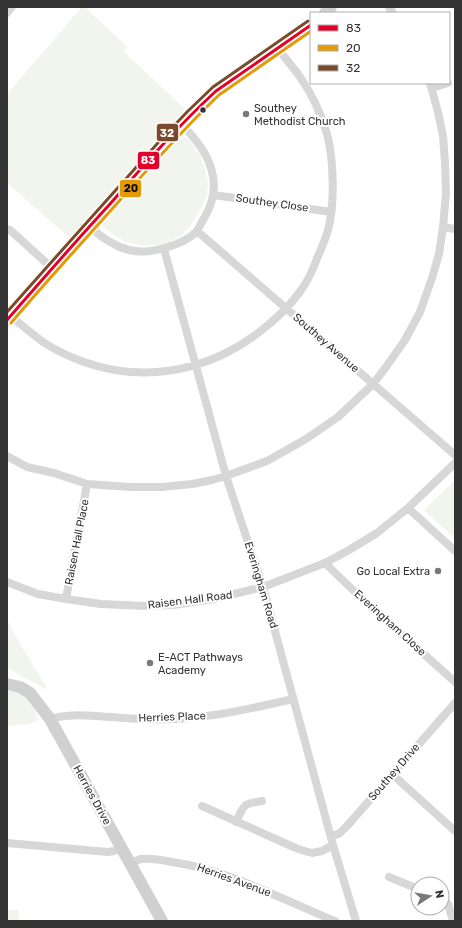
<svg xmlns="http://www.w3.org/2000/svg" width="462" height="928" font-family="Rubik,sans-serif">
	<rect width="100%" height="100%" fill="#fff"/>
	<!-- green -->
	<path fill="#f1f5ed" d="M82 7H85L127 47 123 51 185 109 70 238 7 183V94Z
		M184 137 189 140 200 155 205 169 208 183 207 195 200 210 191 225 182 235 167 244 145 246 125 242 101 226V223L179 139Z
		M455 480V538L424 510Z
		M7 620 15 635 48 690 19 675 7 667Z
		M10 691 22 693 31 701 38 720 30 724 7 726V692Z
		M7 910H19V921H7Z"/>
	<g fill="none" stroke-linecap="round" stroke-linejoin="round">
		<!-- street -->
		<path stroke="#d7d7d7" stroke-width="8" d="M389 7 393 13
			M7 13 12 7
			M432 88 448 83
			M214 195 331 212
			M90 227C101 237 113 246 129 250 148 255 183 246 197 231 199 228 201 223 203 220 213 204 217 186 211 168 206 151 194 137 182 125
			M443 227 455 229
			M7 229 10 230 52 268
			M197 231 455 455
			M164 249 226 476 263 587 333 845 356 921
			M10 316C21 324 32 334 43 342 55 350 70 357 84 362 149 385 216 369 268 325 279 316 290 305 299 293 306 284 312 272 316 261 320 251 325 241 328 230 335 204 334 161 327 134 321 114 312 94 300 77 293 67 285 58 278 49
			M7 456 27 467 54 473 87 484 130 487H162L192 484 212 480 226 476 267 461 306 439 338 417 373 384 386 367 405 340 420 312 432 278 439 254 443 227 446 193 445 163 443 136 438 112 430 83
			M408 508 455 551
			M325 563 356 593 455 682
			M7 582 38 594 66 599 101 604 145 606 173 605 214 599 263 587 325 563 349 550 377 533 408 508 455 463
			M66 599 87 484
			M50 719C70 713 90 716 111 717 132 719 154 720 175 719 215 717 254 708 293 699
			M392 774 455 831
			M202 806 298 849 312 853 322 851 333 845
			M236 822C245 804 242 804 262 801
			M331 837 340 833 347 826 455 703
			M7 843 108 852 114 851 121 847
			M129 863C133 862 137 860 141 859 151 858 162 860 172 862 229 870 281 899 335 921
			M389 877 418 889
			M442 900 448 904 453 921"/>
		<!-- secondary -->
		<path stroke="#d0d0d0" stroke-width="12" d="M325 13 331 7
			M7 320C45 275 85 232 124 188 154 155 183 121 216 91L311 25
			M7 684 20 687 30 693 50 719 162 921"/>
		<!-- bus-1 casing -->
		<g stroke="#fff" stroke-width="6">
			<path id="bus-1" d="M7 320C41 281 75 242 110 204 144 165 178 126 216 91L311 25"/>
		</g>
		<!-- bus-2 casing -->
		<g stroke="#fff" stroke-width="6">
			<path id="bus-2" d="M11 323C44 284 79 246 113 208 148 169 182 130 219 95L311 31"/>
		</g>
		<!-- bus-3 casing -->
		<g stroke="#fff" stroke-width="6">
			<path id="bus-3" d="M7 312 47 267 165 135 188 111 213 87 308 21"/>
		</g>
		<!-- bus-1 -->
		<use href="#bus-1" stroke="#e4002b" stroke-width="3"/>
		<!-- bus-2 -->
		<use href="#bus-2" stroke="#e39a05" stroke-width="3"/>
		<!-- bus-3 -->
		<use href="#bus-3" stroke="#7a4b2a" stroke-width="3"/>
	</g>
	<!-- markers -->
	<circle fill="#333" stroke="#fff" stroke-width="1.5" cx="203" cy="110" r="3.5"/>
	<g fill="#7a7a7a" stroke="#fff" stroke-width="1.5">
		<circle cx="246" cy="114" r="4"/>
		<circle cx="438" cy="571" r="4"/>
		<circle cx="150" cy="663" r="4"/>
	</g>
	<g text-anchor="middle" dominant-baseline="central" stroke-width="4" stroke-linejoin="round" paint-order="stroke">
		<!-- poi labels -->
		<g font-size="11" fill="#333" stroke="#fff" text-anchor="start">
			<text x="254" y="108">Southey<tspan x="254" dy="13">Methodist Church</tspan></text>
			<text x="430" y="571" text-anchor="end">Go Local Extra</text>
			<text x="158" y="657">E-ACT Pathways<tspan x="158" dy="13">Academy</tspan></text>
		</g>
		<!-- street labels -->
		<g font-size="11" fill="#333" stroke="#fff">
			<text transform="translate(272 203) rotate(8)">Southey Close</text>
			<text transform="translate(326 343) rotate(41)">Southey Avenue</text>
			<text transform="translate(77 542) rotate(-79)">Raisen Hall Place</text>
			<text transform="translate(261 585) rotate(73)">Everingham Road</text>
			<text transform="translate(190 600) rotate(-7)">Raisen Hall Road</text>
			<text transform="translate(390 623) rotate(42)">Everingham Close</text>
			<text transform="translate(172 717) rotate(-2)">Herries Place</text>
			<text transform="translate(394 772) rotate(-49)">Southey Drive</text>
			<text transform="translate(92 795) rotate(61)">Herries Drive</text>
			<text transform="translate(234 880) rotate(20)">Herries Avenue</text>
		</g>
	</g>
	<g stroke="#fff" stroke-width="1.5">
		<rect x="156" y="123" width="23" height="19" rx="4" fill="#7a4b2a"/>
		<rect x="137" y="151" width="23" height="19" rx="4" fill="#e4002b"/>
		<rect x="119" y="179" width="23" height="19" rx="4" fill="#e39a05"/>
	</g>
	<g font-size="11" text-anchor="middle" font-weight="bold" fill="#fff">
		<text x="167" y="137">32</text>
		<text x="148" y="164">83</text>
	</g>
	<g font-size="11" text-anchor="middle" font-weight="bold" fill="#111">
		<text x="131" y="192">20</text>
	</g>
	<!-- border -->
	<rect width="462" height="928" fill="none" stroke="#333333" stroke-width="16"/>
	<!-- legend -->
	<rect x="310" y="12" width="140" height="72" fill="#ffffff" stroke="#adadad"/>
	<rect x="318" y="25" width="20" height="6" fill="#e4002b" stroke="#adadad"/>
	<text x="346" y="32" font-size="12" fill="#333333">83</text>
	<rect x="318" y="45" width="20" height="6" fill="#e39a05" stroke="#adadad"/>
	<text x="346" y="52" font-size="12" fill="#333333">20</text>
	<rect x="318" y="65" width="20" height="6" fill="#7a4b2a" stroke="#adadad"/>
	<text x="346" y="72" font-size="12" fill="#333333">32</text>
	<!-- north arrow -->
	<g transform="translate(430 896) rotate(78)"><circle r="19" fill="#ffffff" stroke="#adadad"/>
	<path d="M0-3L7 15L0 10L-7 15Z" fill="#7a7a7a"/>
	<text y="-6" font-size="11" font-weight="bold" text-anchor="middle" fill="#333333">N</text>
	</g>
</svg>
